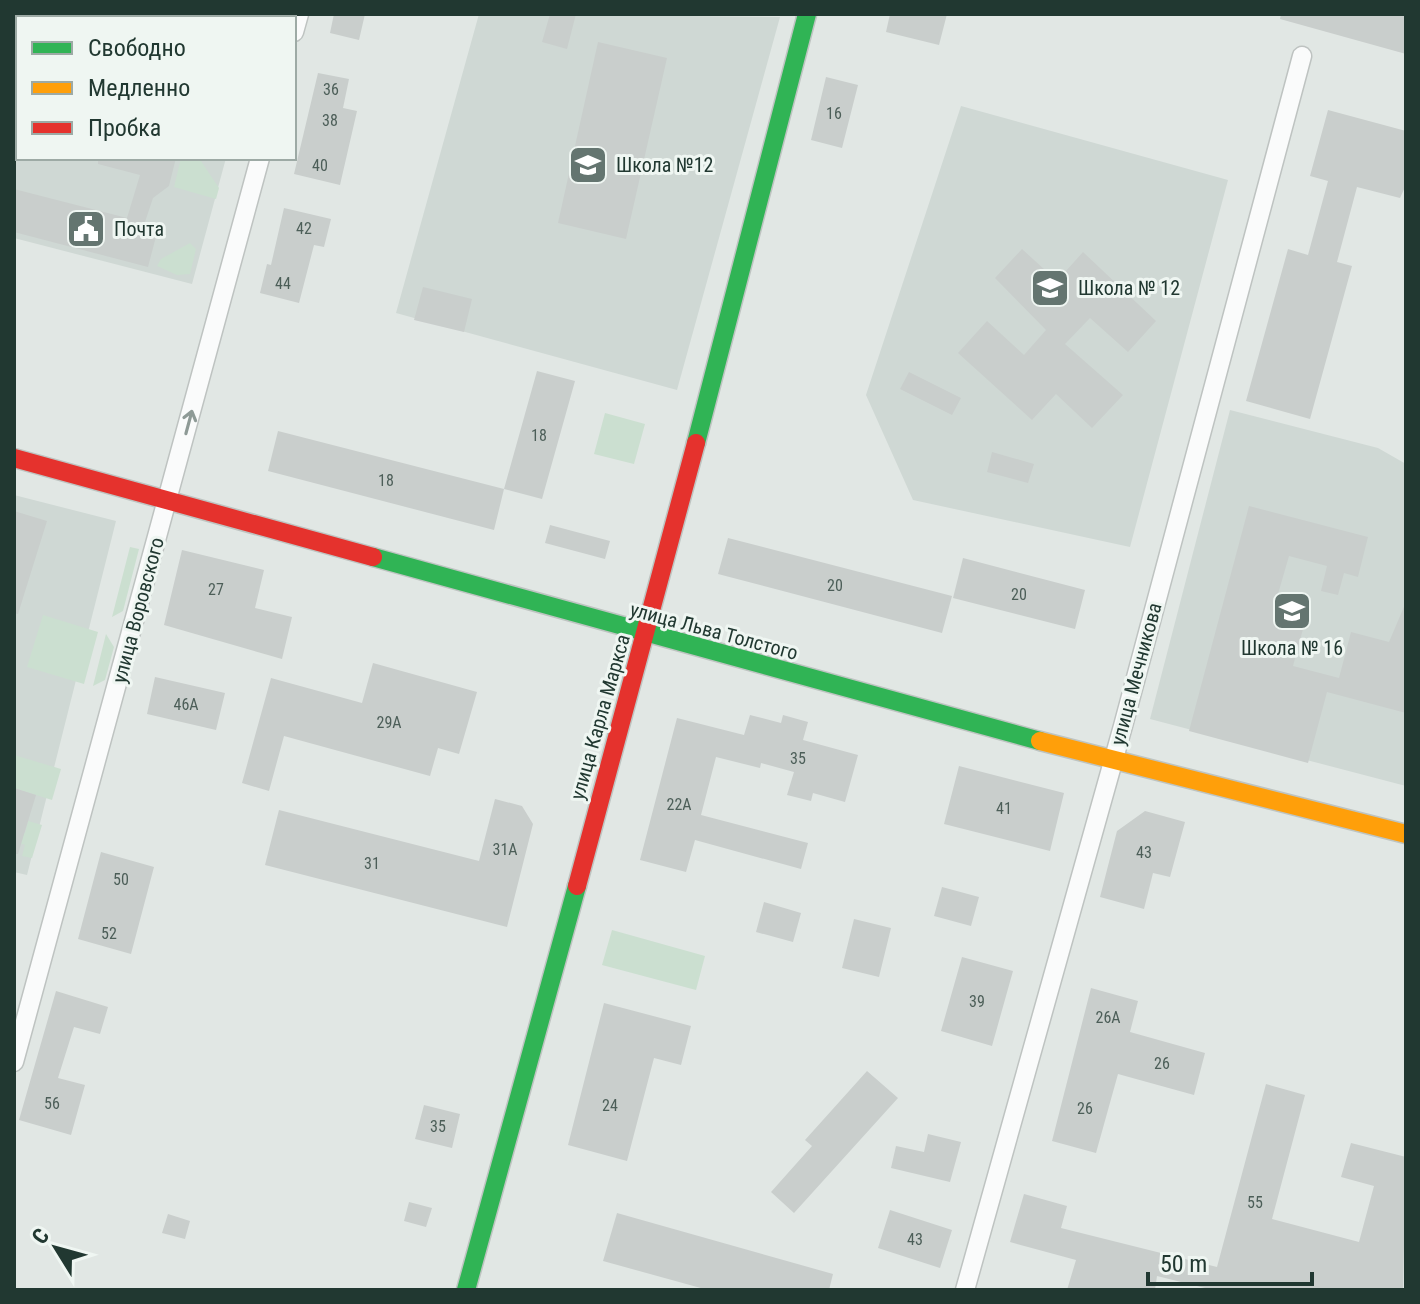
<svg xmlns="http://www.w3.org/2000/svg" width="1420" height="1304" font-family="'Roboto Condensed',sans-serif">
	<rect width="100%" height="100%" fill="#e1e7e4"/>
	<!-- built -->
	<path fill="#cfd8d4" d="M14 14H264L263 18H18V158H226L192 284 14 238Z
		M479 14 780 17 677 390 396 313Z
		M961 106 1228 180 1130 547 913 500 866 395Z
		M1230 410 1378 448 1406 464V786L1150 719Z
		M14 495 116 521 27 875 14 872Z"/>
	<!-- green -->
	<path fill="#cbdfd0" d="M181 158H199L219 188 216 199 174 187Z
		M190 243 196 249 190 274 177 275 157 266 161 259Z
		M605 413 645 424 634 464 594 454Z
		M130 547 139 549 123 611 112 617Z
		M43 615 98 632 84 684 27 667Z
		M106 634 114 647 105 680 93 686Z
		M14 755 61 769 52 800 14 788Z
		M28 821 42 825 32 858 22 856 25 845 14 841V830L25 833Z
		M612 930 705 956 696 990 602 965Z"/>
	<!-- building -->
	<path fill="#c9cecc" d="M334 14H365L359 40 330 33Z
		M550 14H576L567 49 542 42Z
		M890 14H947L939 45 886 32Z
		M1281 14H1406V54L1280 19Z
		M598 42 667 58 626 239 558 223Z
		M318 73 349 79 343 108 357 111 340 185 294 174Z
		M826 77 858 85 842 148 811 140Z
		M1328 110 1406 131V185L1400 198 1357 187 1337 262 1352 266 1310 419 1246 401 1288 249 1308 255 1328 181 1310 176Z
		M98 158H176L169 186 153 198 145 222 159 225 148 267 14 232V189L127 218 140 175 98 164Z
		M284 208 331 219 324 247 314 245 299 303 260 293 267 264 271 265Z
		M1022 249 1057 281 1083 252 1156 321 1128 352 1090 318 1065 344 1123 395 1092 428 1056 394 1032 420 958 353 987 321 1024 355 1046 330 995 278Z
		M423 287 472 299 464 332 414 320Z
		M537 371 575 381 542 499 504 489Z
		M909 372 961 398 952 415 900 389Z
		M278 431 504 489 494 530 268 471Z
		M992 452 1034 464 1028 483 987 472Z
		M1249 506 1368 537 1358 577 1344 573 1338 595 1321 591 1327 566 1289 556 1278 594 1293 598 1286 624 1303 629 1293 666 1339 678 1351 632 1389 642 1406 602V713L1327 692 1308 763 1189 731Z
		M14 511 47 521 18 614 14 613Z
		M550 525 610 541 605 559 545 543Z
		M728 538 952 596 942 633 718 574Z
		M182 550 264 570 255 608 292 617 282 659 164 625Z
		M963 558 1085 590 1075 629 953 598Z
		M373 663 477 692 459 754 438 748 430 776 284 736 269 791 242 783 271 678 362 703Z
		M155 677 225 693 216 730 147 714Z
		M750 715 781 723 783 715 808 722 803 740 858 755 845 802 813 793 811 801 787 795 794 772 761 763 760 768 716 757 701 815 808 843 801 869 695 840 686 872 640 860 677 718 744 735Z
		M959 766 1064 793 1050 851 944 824Z
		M14 788 36 795 18 854H14Z
		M495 799 522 806 533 824 507 927 265 865 279 810 479 861Z
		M1145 811 1185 822 1170 877 1153 873 1144 909 1100 897 1117 831Z
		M101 852 154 867 131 954 78 939Z
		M942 887 979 897 971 926 934 916Z
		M764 902 801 913 793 942 756 932Z
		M854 919 891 928 879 977 842 968Z
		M962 957 1013 971 992 1046 941 1031Z
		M1091 988 1138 1001 1130 1032 1205 1053 1194 1095 1118 1074 1096 1153 1052 1141Z
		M56 991 108 1007 100 1034 74 1027 58 1078 85 1085 71 1135 19 1120Z
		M604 1003 691 1026 681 1065 654 1058 627 1161 568 1145Z
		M867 1071 898 1098 794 1213 771 1192 812 1146 805 1140Z
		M1266 1084 1305 1095 1272 1219 1359 1242 1374 1186 1341 1177 1351 1143 1406 1157 1403 1290H1213L1157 1276 1155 1290H1067L1076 1260 1010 1242 1024 1194 1067 1206 1061 1228 1217 1267Z
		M424 1105 460 1114 452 1148 415 1139Z
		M928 1134 961 1142 950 1182 891 1168 896 1146 924 1152Z
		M409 1202 432 1208 426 1227 404 1221Z
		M890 1210 952 1230 940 1268 878 1248Z
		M617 1213 833 1274 829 1290H708L603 1261Z
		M168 1214 190 1221 185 1239 162 1233Z"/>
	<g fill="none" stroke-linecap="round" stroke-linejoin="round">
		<!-- street casing -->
		<g stroke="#bec3c1" stroke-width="21">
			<path id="street" d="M294 32 299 14
				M14 1062 260 158
				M965 1290 1123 726 1302 56"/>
		</g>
		<!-- fast casing -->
		<g stroke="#bec4c1" stroke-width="21">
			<path id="fast" d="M696 443 807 14
				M373 557 1040 741
				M466 1290 577 886"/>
		</g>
		<!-- slow casing -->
		<g stroke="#bec4c1" stroke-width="21">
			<path id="slow" d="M1040 741 1406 834"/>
		</g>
		<!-- jam casing -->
		<g stroke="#bec4c1" stroke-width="21">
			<path id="jam" d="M14 458 373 557
				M577 886 696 443"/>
		</g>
		<!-- street -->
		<use href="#street" stroke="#fafbfb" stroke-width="18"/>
		<!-- fast -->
		<use href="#fast" stroke="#30b455" stroke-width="18"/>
		<!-- slow -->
		<use href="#slow" stroke="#ff9f0a" stroke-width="18"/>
		<!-- jam -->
		<use href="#jam" stroke="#e5322d" stroke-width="18"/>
	</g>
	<!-- one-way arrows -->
	<defs><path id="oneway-shaft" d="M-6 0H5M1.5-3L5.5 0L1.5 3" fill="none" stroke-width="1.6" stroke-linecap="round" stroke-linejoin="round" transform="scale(2)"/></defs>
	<use stroke="#8e9a96" href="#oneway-shaft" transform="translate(189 422) rotate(-75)"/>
	<!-- icons -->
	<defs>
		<g id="school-square" transform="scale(2)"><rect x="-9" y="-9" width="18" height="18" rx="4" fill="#647570" stroke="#eff6f2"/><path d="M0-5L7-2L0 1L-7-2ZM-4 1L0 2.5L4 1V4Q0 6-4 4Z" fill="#fff"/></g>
		<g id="civic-square" transform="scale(2)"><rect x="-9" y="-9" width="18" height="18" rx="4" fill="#647570" stroke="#eff6f2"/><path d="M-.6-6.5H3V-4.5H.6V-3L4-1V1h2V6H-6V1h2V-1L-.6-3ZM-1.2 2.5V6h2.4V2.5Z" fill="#fff"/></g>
	</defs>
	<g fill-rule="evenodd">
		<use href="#school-square" x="588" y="165"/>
		<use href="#civic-square" x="86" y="229"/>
		<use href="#school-square" x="1050" y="288"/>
		<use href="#school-square" x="1292" y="611"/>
	</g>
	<g text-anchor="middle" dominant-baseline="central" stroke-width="6" stroke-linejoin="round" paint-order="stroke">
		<!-- number labels -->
		<g font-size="16" fill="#4c5e58">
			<text x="331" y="89">36</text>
			<text x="834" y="113">16</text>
			<text x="330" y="120">38</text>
			<text x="320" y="165">40</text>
			<text x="304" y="228">42</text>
			<text x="283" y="283">44</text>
			<text x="539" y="435">18</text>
			<text x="386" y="480">18</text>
			<text x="835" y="585">20</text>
			<text x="216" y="589">27</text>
			<text x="1019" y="594">20</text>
			<text x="186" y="704">46А</text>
			<text x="389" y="722">29А</text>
			<text x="798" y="758">35</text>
			<text x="679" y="804">22А</text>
			<text x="1004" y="808">41</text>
			<text x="505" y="849">31А</text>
			<text x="1144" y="852">43</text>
			<text x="372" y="863">31</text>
			<text x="121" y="879">50</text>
			<text x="109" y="933">52</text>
			<text x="977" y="1001">39</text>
			<text x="1108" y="1017">26А</text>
			<text x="1162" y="1063">26</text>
			<text x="52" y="1103">56</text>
			<text x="610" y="1105">24</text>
			<text x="1085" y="1108">26</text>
			<text x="438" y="1126">35</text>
			<text x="1255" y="1202">55</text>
			<text x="915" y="1239">43</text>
		</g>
		<!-- poi labels -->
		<g font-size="20" fill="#213831" stroke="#eff6f2" text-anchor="start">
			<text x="616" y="165">Школа №12</text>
			<text x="114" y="229">Почта</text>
			<text x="1078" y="288">Школа № 12</text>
			<text x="1292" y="648" text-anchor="middle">Школа № 16</text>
		</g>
		<!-- street labels -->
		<g font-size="20" fill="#213831" stroke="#eff6f2">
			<text transform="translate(138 610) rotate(-75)">улица Воровского</text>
			<text transform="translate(714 631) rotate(15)">улица Льва Толстого</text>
			<text transform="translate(1136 674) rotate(-75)">улица Мечникова</text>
			<text transform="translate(600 717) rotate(-74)">улица Карла Маркса</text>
		</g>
	</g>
	<!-- border -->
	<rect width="1420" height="1304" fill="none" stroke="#213831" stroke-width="32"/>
	<!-- legend -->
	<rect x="16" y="16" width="280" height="144" fill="#eff6f2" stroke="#9daaa5" stroke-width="2"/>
	<rect x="32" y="42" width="40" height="12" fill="#30b455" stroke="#9daaa5" stroke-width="2"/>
	<text x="88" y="56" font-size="24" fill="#213831">Свободно</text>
	<rect x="32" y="82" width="40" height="12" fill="#ff9f0a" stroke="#9daaa5" stroke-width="2"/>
	<text x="88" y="96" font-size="24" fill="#213831">Медленно</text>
	<rect x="32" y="122" width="40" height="12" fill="#e5322d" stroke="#9daaa5" stroke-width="2"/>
	<text x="88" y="136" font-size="24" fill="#213831">Пробка</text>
	<!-- north arrow -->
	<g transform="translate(56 1248) rotate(307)" stroke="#eff6f2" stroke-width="6" paint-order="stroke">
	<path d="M0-6L14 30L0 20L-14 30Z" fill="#213831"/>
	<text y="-12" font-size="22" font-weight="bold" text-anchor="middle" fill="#213831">С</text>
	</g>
	<!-- scale -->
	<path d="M1148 1272v12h164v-12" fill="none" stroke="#213831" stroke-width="4"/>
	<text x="1160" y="1272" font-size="24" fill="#213831" stroke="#eff6f2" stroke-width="6" paint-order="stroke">50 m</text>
</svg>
